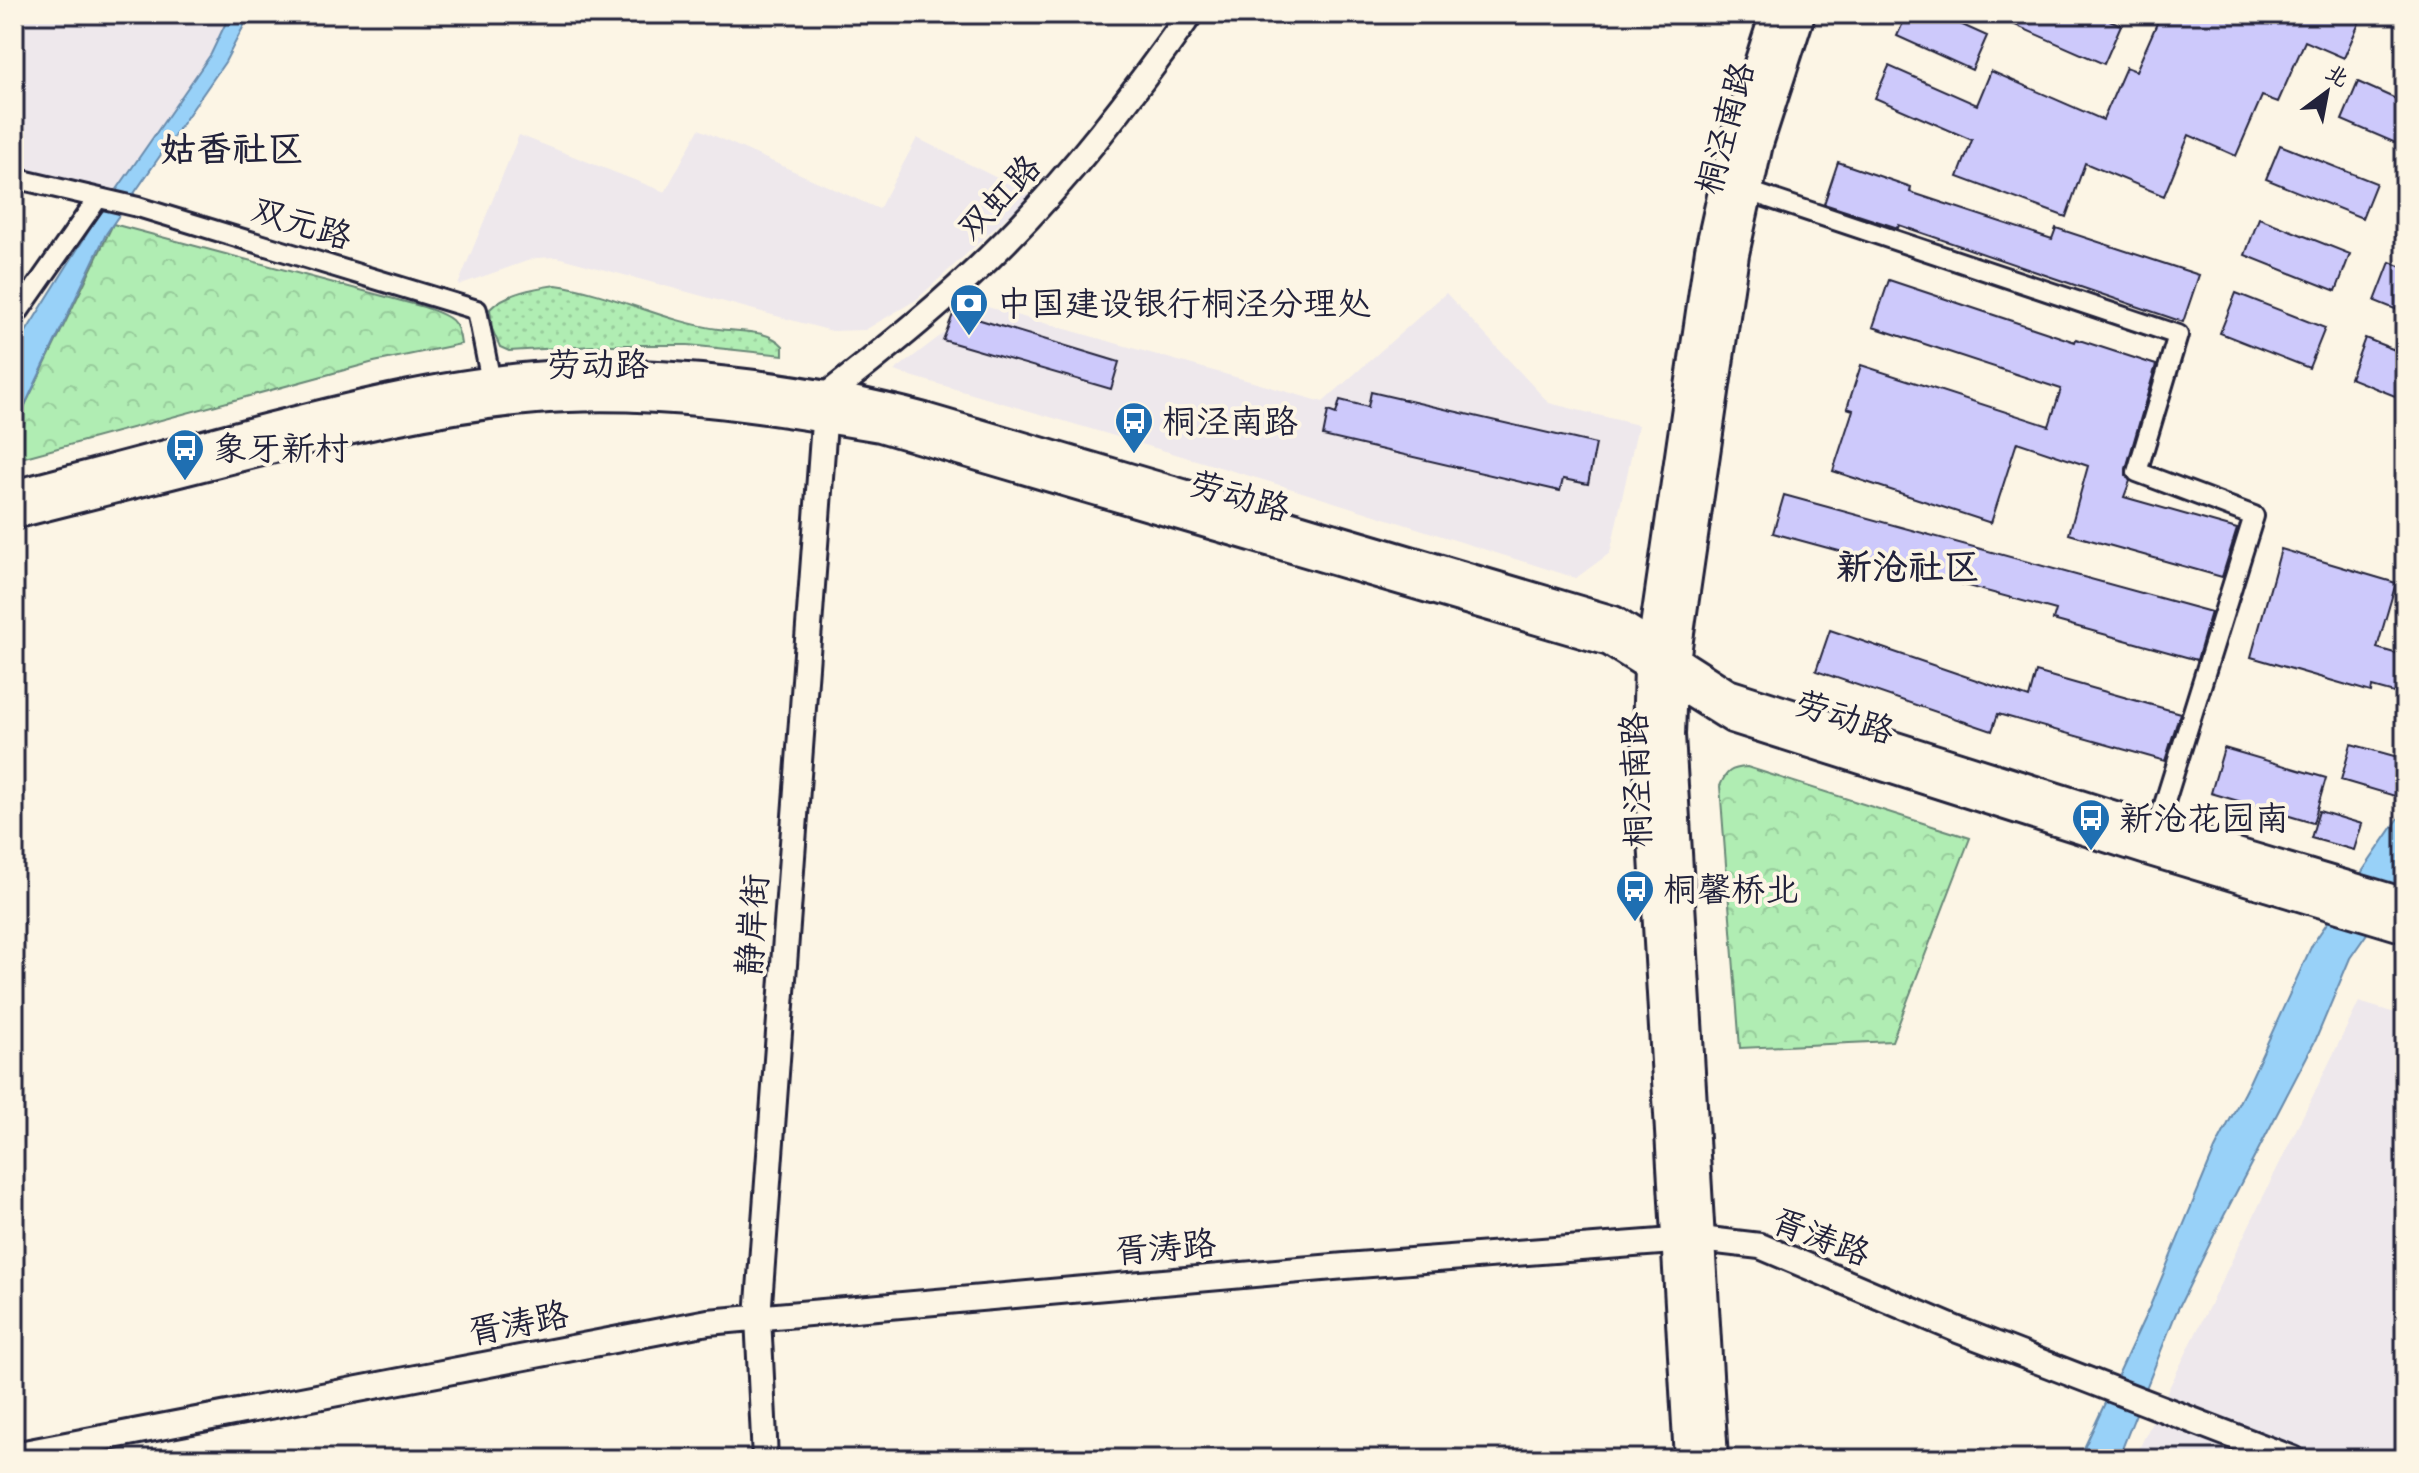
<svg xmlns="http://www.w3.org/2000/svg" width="2419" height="1473" font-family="Itim,'LXGW WenKai TC',sans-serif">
	<defs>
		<pattern id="grass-dots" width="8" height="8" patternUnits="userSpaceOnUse" patternTransform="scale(2)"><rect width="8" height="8" fill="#b0edb3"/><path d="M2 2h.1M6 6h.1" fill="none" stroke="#97cb9b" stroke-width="1.8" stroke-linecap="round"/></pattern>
		<pattern id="forest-crowns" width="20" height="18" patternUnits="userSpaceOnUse" patternTransform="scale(2)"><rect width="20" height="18" fill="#b0edb3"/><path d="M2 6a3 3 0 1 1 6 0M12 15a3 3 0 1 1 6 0" fill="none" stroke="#97cb9b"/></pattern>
	</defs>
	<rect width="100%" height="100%" fill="#fcf5e5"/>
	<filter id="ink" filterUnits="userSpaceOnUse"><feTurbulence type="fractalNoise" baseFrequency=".0125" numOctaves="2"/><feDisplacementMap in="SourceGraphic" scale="16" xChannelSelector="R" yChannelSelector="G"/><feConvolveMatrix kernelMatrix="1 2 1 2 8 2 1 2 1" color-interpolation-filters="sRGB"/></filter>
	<g filter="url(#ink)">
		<!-- built -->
		<path fill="#eee8ec" d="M14 14H230L211 54 114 195 14 167Z
			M699 129 879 209 917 138 1031 195 916 300 865 330 832 331 557 257 536 258 458 285 519 135 665 192Z
			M1446 293 1549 403 1638 425 1610 553 1576 578 1270 482 894 371 960 321 977 304 1323 402Z
			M2359 1002 2405 1016V1459H2134Z"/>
		<!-- grass -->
		<path fill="url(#grass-dots)" stroke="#698877" stroke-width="2" d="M556 285C612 293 662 321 718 329 739 332 768 329 783 346V355L688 345H612L509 351 500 347 492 329 490 309C505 293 535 288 556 285Z"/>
		<!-- forest -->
		<path fill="url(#forest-crowns)" stroke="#698877" stroke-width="2" d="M113 224 424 307C448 316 458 317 461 344L374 362 14 460V428Z
			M1747 767 1970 838 1892 1041 1740 1048 1720 786C1726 771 1731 768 1747 767Z"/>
		<!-- water -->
		<path fill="#98d1f8" stroke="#698bac" stroke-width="2" d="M230 14H250L225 62 106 234 14 428V351L95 221 211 54Z
			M2405 809V879L2350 958 2316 1039 2216 1231 2176 1313 2118 1459H2079L2150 1306 2215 1149 2249 1083 2312 945Z"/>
		<!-- building -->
		<path fill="#cdc9fb" stroke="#22223b" stroke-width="2" d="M1907 14H1938L1987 36 1972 70 1897 36Z
			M1990 14H2096L2121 25 2104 64Z
			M2161 14H2343L2360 21 2344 58 2305 41 2278 102 2262 96 2236 156 2189 135 2164 196 2085 163 2066 217 1958 177 1972 140 1875 98 1889 66 1977 105 1991 71 2103 120 2126 67 2136 71Z
			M2358 82 2405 103V147L2342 120Z
			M2280 145 2376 183 2362 218 2266 179Z
			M1838 162 1911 187 1910 192 2052 239 2056 228 2199 275 2183 322 1899 225 1898 228 1824 204Z
			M2259 218 2350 254 2336 291 2245 255Z
			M2390 262 2405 268V313L2375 301Z
			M1889 280 2075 342 2076 339 2156 365 2126 469V475L2130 481 2124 497 2237 529 2222 577 2069 534 2088 466 2017 442 1991 523 1833 471 1853 410 1847 408 1861 365 2049 426 2061 389 1873 327Z
			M2236 293 2325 328 2309 368 2220 333Z
			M954 312 1119 362 1111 389 943 340Z
			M2365 338 2405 354V400L2350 378Z
			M1371 392 1596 444 1588 484 1563 479 1560 491 1323 436 1328 411 1336 414 1340 400 1368 407Z
			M1784 495 2211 612 2197 660 2053 620 2056 610 1773 533Z
			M2281 549 2396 583 2377 648 2405 656V696L2372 687 2371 692 2251 657Z
			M1830 630 2029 698 2036 672 2180 713 2165 761 1998 714 1992 731 1816 671Z
			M2351 744 2405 759V799L2341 780Z
			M2224 748 2326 778 2313 823 2211 793Z
			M2319 811 2362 824 2354 850 2311 838Z"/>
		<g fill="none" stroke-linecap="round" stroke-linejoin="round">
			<!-- minor casing -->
			<g stroke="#22223b" stroke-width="24">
				<path id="minor" d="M14 178 138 207 477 310 493 392
					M1745 190 2178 335 2137 472 2254 516 2154 837
					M14 318 98 198"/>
			</g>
			<!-- tertiary casing -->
			<g stroke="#22223b" stroke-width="30">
				<path id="tertiary" d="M14 1455 708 1322 1345 1266 1700 1239 1760 1246 1958 1330 2293 1459
					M765 1459 758 1317 826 396C889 347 950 298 1006 241 1074 172 1134 94 1190 14"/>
			</g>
			<!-- secondary casing -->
			<g stroke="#22223b" stroke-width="32">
				<path id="secondary" d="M14 494C92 473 171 453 249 432 343 408 437 384 534 376 653 366 810 386 925 417L1614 620 1728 693 2156 828 2405 902
					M14 515C93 495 171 475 250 455 344 431 438 408 536 400 651 390 767 409 880 428L1609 642 1732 719 2150 852 2405 929"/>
			</g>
			<!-- primary casing -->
			<g stroke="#22223b" stroke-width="36">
				<path id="primary" d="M1690 1459 1648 735 1650 668 1711 250 1736 138 1776 14
					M1712 1459 1669 735 1671 681 1733 254 1757 144 1799 14"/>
			</g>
			<!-- minor -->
			<use href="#minor" stroke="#fcf5e5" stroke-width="18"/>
			<!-- tertiary -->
			<use href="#tertiary" stroke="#fcf5e5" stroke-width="24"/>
			<!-- secondary -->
			<use href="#secondary" stroke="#fcf5e5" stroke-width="26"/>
			<!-- primary -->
			<use href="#primary" stroke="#fcf5e5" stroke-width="30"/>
		</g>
	</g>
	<!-- icons -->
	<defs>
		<g id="bank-pin" transform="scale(2)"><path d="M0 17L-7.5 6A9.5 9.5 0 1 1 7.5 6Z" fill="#1f6fb2" stroke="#fcf5e5"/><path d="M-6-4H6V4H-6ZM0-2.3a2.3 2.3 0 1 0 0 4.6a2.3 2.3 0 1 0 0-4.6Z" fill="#fff"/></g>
		<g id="bus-pin" transform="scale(2)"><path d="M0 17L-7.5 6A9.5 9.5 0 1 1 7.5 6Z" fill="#1f6fb2" stroke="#fcf5e5"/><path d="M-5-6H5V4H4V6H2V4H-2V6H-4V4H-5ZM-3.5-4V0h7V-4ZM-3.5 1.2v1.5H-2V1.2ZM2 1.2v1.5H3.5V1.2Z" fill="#fff"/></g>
	</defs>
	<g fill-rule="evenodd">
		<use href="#bank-pin" x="969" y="303"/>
		<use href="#bus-pin" x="1134" y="421"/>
		<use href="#bus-pin" x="185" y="448"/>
		<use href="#bus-pin" x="2091" y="818"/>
		<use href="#bus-pin" x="1635" y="889"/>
	</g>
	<g text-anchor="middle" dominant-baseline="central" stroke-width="8" stroke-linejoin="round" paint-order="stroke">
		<!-- street labels -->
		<g font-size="34" fill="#22223b" stroke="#fcf5e5">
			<text transform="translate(1725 128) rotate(-75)">桐泾南路</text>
			<text transform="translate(999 197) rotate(-46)">双虹路</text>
			<text transform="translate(302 223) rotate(17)">双元路</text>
			<text x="598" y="364">劳动路</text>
			<text transform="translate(1240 496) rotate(16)">劳动路</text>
			<text transform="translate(1845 717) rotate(18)">劳动路</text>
			<text transform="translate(1636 780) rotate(-92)">桐泾南路</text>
			<text transform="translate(752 925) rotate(-86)">静岸街</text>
			<text transform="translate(1821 1237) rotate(21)">胥涛路</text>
			<text transform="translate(1165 1247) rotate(-5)">胥涛路</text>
			<text transform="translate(518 1323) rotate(-11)">胥涛路</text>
		</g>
		<!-- poi labels -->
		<g font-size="34" fill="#22223b" stroke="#fcf5e5" text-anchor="start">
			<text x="997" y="303">中国建设银行桐泾分理处</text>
			<text x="1162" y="421">桐泾南路</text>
			<text x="213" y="448">象牙新村</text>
			<text x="2119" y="818">新沧花园南</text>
			<text x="1663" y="889">桐馨桥北</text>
		</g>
		<!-- neighbourhood labels -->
		<g font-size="36" font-weight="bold" fill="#22223b" stroke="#fcf5e5">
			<text x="232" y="148">姑香社区</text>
			<text x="1908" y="566">新沧社区</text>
		</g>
	</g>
	<!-- margin -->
	<rect width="2419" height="1473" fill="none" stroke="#fcf5e5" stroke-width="48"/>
	<rect x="24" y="24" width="2371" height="1425" fill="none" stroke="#22223b" stroke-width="3" filter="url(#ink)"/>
	<!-- north arrow -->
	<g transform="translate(2327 92) rotate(32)" stroke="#fcf5e5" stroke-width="6" paint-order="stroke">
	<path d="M0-6L14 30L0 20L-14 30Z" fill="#22223b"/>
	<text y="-12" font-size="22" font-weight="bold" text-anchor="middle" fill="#22223b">北</text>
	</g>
</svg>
